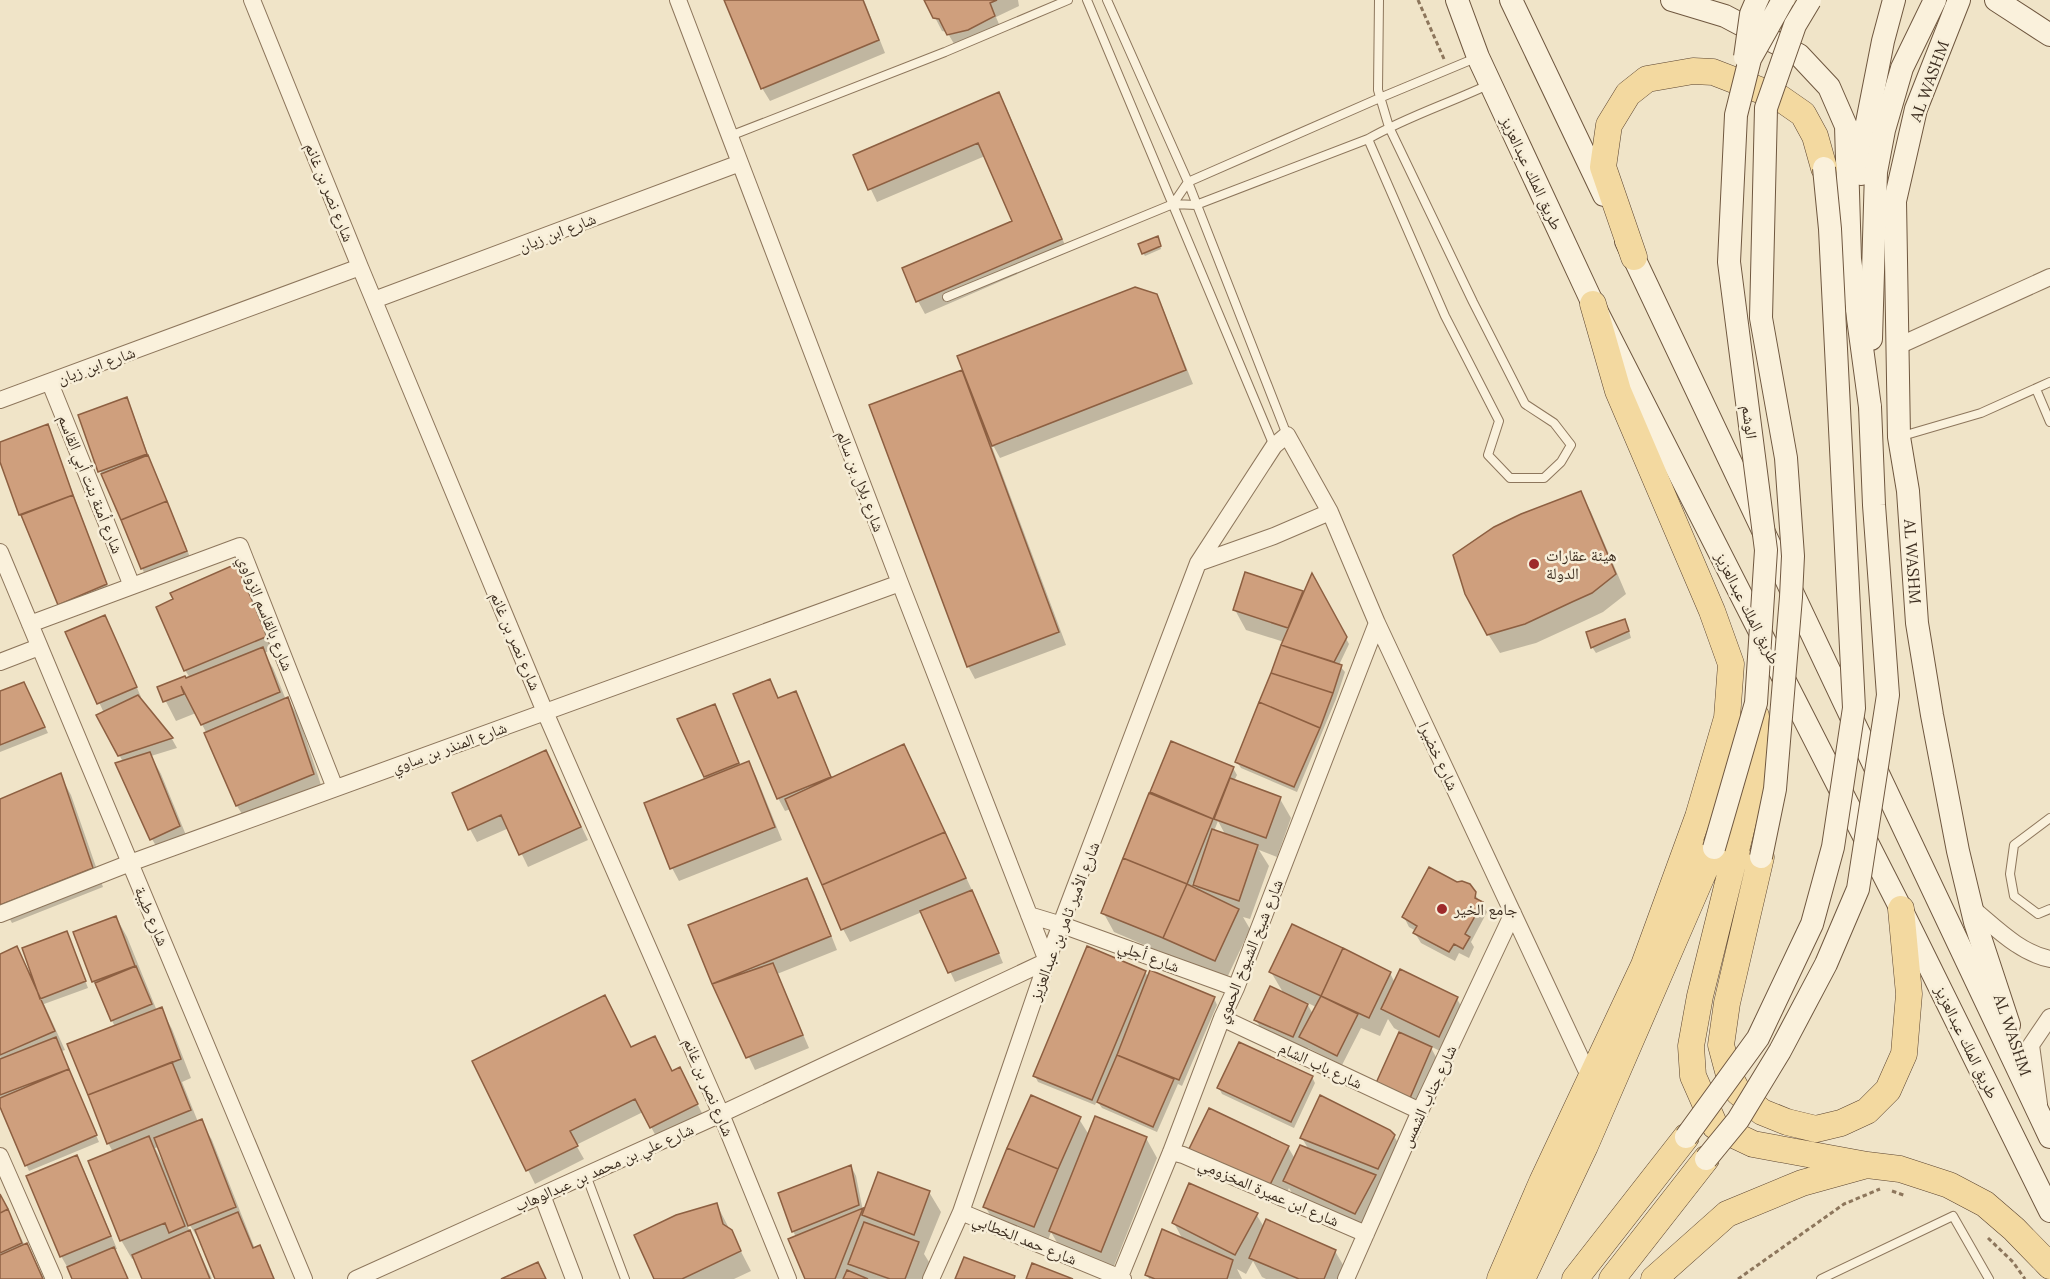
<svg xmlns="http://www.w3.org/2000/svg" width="2050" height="1279" font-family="Lora,'Noto Naskh Arabic',serif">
	<rect width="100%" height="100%" fill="#f0e4c8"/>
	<!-- shadow -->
	<path fill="#0003" fill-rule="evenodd" d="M726 0H864L885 53 770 101 762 88Z
		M926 0H1018L1019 6 996 17 1001 29 956 47 947 32 942 31Z
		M999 94 1006 107 1068 252 925 314 918 301 1014 222 985 156 877 202 855 156Z
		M1159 240 1161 249 1145 256 1143 253Z
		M1156 295 1163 309 1193 384 1000 458 994 447H992L1066 645 975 679 968 666 871 406Z
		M130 405 151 463 190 557 145 575 104 477 100 471Z
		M50 432 109 590 62 610 20 514 0 458V443Z
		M1580 493 1591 512 1626 594 1603 612 1584 621 1536 643 1500 653 1488 634Z
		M236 566 274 649 264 653 273 668 286 700 288 699 299 718 324 794 249 825 237 806 207 734 196 713 176 721 159 688 190 678 185 670Z
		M1312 576 1349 644 1339 665 1345 672 1336 699 1297 792 1241 768 1237 762 1284 642 1246 630 1235 610 1302 593 1304 596Z
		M110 626 141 697 138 698 172 739 177 748 151 756 161 774 190 845 163 858 152 839 123 762 98 715 104 713 67 633Z
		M1628 627 1631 638 1596 653 1592 647Z
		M769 681 779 699 795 693 802 706 832 779 911 759 977 901 1003 963 955 982 922 912 850 942 843 929 791 809 785 811 778 798Z
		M27 690 48 733 0 752V693Z
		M720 716 741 766 749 763 756 776 782 840 679 881 672 868 707 779 705 776Z
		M546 752 588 840 528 867 509 828 477 842 470 829Z
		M1233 768 1237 775 1234 781 1280 799 1291 818 1277 857 1259 850 1269 866 1250 919 1243 917 1250 929 1226 980 1114 932 1103 912 1154 797 1151 792ZM1218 821 1226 836 1214 831ZM1193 882 1198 890 1191 887Z
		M60 775 71 795 103 887 12 923 0 902V800Z
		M806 880 814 892 837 950 777 974 809 1048 755 1070 714 984 690 926Z
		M1457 884 1474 893 1487 912 1471 942 1474 947 1469 958 1459 953 1455 961 1421 943 1415 933 1416 931 1409 927 1404 917Z
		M116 917 127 937 157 1011 161 1009 172 1029 191 1078 182 1082 198 1122 201 1121 212 1140 255 1249 259 1247 275 1279H216L202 1244 189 1224 187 1225 192 1236 212 1279H144L135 1258 132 1259 121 1240 113 1152 108 1143 115 1027 94 982 75 933ZM159 1147 165 1162 163 1163 155 1148Z
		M67 933 88 988 44 1004 65 1050 62 1051 72 1079 99 1142 29 1171 0 1107V956L17 948 31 975Z
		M1145 972 1149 978 1214 998 1217 1005 1182 1086 1178 1084 1157 1132 1102 1108 1097 1101 1095 1105 1038 1082 1035 1076Z
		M1271 972 1390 973 1395 983 1457 999 1468 1018 1450 1056 1430 1046 1442 1068 1421 1116 1378 1083 1401 1032 1394 1028 1388 1019 1380 1036 1361 1028 1342 1065 1308 1048 1304 1056 1267 1039 1256 1020 1284 994ZM1306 1002 1316 1007 1313 1014Z
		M632 1049 662 1051 673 1072 686 1082 704 1117 658 1140 643 1112 576 1145 584 1159 535 1184 474 1062Z
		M1312 1077 1315 1083 1294 1128 1222 1094 1219 1088Z
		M1079 1119 1089 1135 1146 1138 1157 1158 1112 1271 1062 1251 1051 1232 1046 1246 996 1226 985 1206Z
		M1394 1136 1405 1155 1366 1233 1296 1200 1289 1188 1280 1207 1201 1170 1288 1147 1295 1159 1309 1150 1302 1138Z
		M77 1157 84 1170 117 1249 114 1250 128 1279H74L61 1256Z
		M851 1166 856 1176 864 1216 879 1174 929 1192 941 1212 924 1254 929 1262 923 1279H806L796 1237 793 1231Z
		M0 1195 25 1246 37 1264 44 1279H0Z
		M717 1205 751 1271 734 1279H656Z
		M1256 1214 1264 1227 1335 1251 1346 1270 1343 1279H1266L1262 1277 1253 1261 1246 1274 1237 1269 1242 1279H1149L1147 1274 1183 1240 1174 1223Z"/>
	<!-- building -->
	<path fill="#cf9f7d" stroke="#8d5f41" stroke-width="1.5" d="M724 0H863L879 40 761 89Z
		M924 0H997L990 3 995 16 968 30 947 35 939 19 933 18Z
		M999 92 1062 239 916 302 902 268 1012 221 978 143 868 190 853 155Z
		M1158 236 1161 246 1142 254 1138 244Z
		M1135 287 1157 294 1186 370 992 446 957 356Z
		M962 370 1059 632 967 667 869 405Z
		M127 397 147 454 98 472 78 415Z
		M48 424 73 495 19 515 0 462V442Z
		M148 455 167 501 121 520 101 474Z
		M1581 491 1616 574 1592 593 1572 602 1525 624 1487 635 1465 594 1453 555 1494 527 1521 514Z
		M73 495 107 584 58 605 21 515Z
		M167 501 187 551 141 569 121 520Z
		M236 564 268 636 184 671 156 607 173 599 170 593Z
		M1245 572 1303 591 1288 628 1233 610Z
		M1312 573 1347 637 1334 662 1281 645Z
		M105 615 137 687 97 704 65 632Z
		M1625 619 1629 631 1591 648 1586 632Z
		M1281 645 1342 665 1333 693 1271 673Z
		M263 647 280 692 201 725 181 686 184 694 163 702 157 687 185 676 186 678Z
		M1271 673 1333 693 1320 728 1259 702Z
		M770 679 778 698 796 691 831 777 777 799 733 694Z
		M24 682 45 727 0 745V691Z
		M138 695 173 738 118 756 96 715Z
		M288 697 314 774 236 806 204 733Z
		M1259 702 1320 728 1294 787 1235 762Z
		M715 704 739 763 704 777 677 719Z
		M1171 741 1234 767 1213 819 1150 792Z
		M904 744 945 832 822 885 785 799Z
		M546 750 581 827 519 855 501 815 468 830 452 793Z
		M150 752 180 826 150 840 115 763Z
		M749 761 775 827 670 869 644 803Z
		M61 773 93 868 0 905V799Z
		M1230 778 1281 797 1266 838 1214 819Z
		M1149 793 1213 819 1187 884 1123 858Z
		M1212 829 1258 845 1239 901 1193 885Z
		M945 832 966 878 841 930 822 885Z
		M1123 858 1187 884 1163 938 1101 913Z
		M1429 867 1457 882 1462 881 1470 884 1476 892 1475 898 1483 902 1465 934 1470 937 1463 949 1454 944 1449 952 1413 933 1417 926 1402 917Z
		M807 878 831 936 712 984 688 925Z
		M1187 884 1239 909 1215 961 1163 938Z
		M972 890 999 953 948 973 920 911Z
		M116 916 135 966 92 982 73 932Z
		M1292 924 1343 948 1321 996 1269 972Z
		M67 931 86 981 40 999 22 948Z
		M17 946 55 1031 0 1055V954Z
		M1087 946 1146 971 1092 1100 1033 1076Z
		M1343 948 1391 972 1369 1018 1321 996Z
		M773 963 803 1035 746 1058 712 984Z
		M136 966 152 1004 111 1021 95 983Z
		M1400 969 1458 997 1439 1037 1381 1009Z
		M1150 970 1215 997 1179 1080 1117 1055Z
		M1270 986 1308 1004 1293 1037 1254 1020Z
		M605 995 631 1047 655 1036 672 1071 680 1067 698 1104 650 1128 635 1099 570 1131 578 1146 526 1171 472 1061Z
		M1321 996 1358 1014 1337 1056 1299 1037Z
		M162 1007 181 1059 88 1095 67 1044Z
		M1399 1032 1432 1047 1410 1098 1376 1083Z
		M56 1037 69 1069 0 1095V1059Z
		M1239 1042 1313 1076 1291 1122 1217 1088Z
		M1117 1055 1174 1079 1153 1127 1097 1102Z
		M172 1062 191 1110 107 1144 88 1095Z
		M69 1069 97 1135 25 1166 0 1107V1098Z
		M1031 1095 1081 1117 1058 1169 1007 1148Z
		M1320 1095 1390 1130 1395 1135 1378 1169 1300 1138Z
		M1209 1108 1289 1146 1268 1189 1188 1151Z
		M1095 1116 1147 1137 1101 1252 1049 1231Z
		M202 1119 236 1207 188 1226 154 1138Z
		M149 1136 185 1226 169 1233 165 1223 120 1241 88 1161Z
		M1300 1145 1376 1175 1355 1214 1283 1181Z
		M1007 1148 1058 1169 1034 1227 983 1207Z
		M77 1155 111 1236 60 1257 26 1176Z
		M851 1165 859 1205 792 1232 778 1193Z
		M878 1172 930 1191 914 1235 862 1215Z
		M1189 1183 1258 1213 1235 1255 1172 1223Z
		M0 1194 8 1209 0 1213Z
		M717 1203 723 1224 732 1230 741 1251 682 1279H654L634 1235 676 1215Z
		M863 1208 835 1279H805L788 1239Z
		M8 1209 22 1243 0 1253V1213Z
		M238 1212 253 1248 260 1245 274 1279H215L195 1230Z
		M1266 1219 1336 1250 1324 1279H1299L1249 1258Z
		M864 1222 919 1242 905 1279H890L848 1264Z
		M1162 1229 1233 1260 1227 1279H1155L1145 1275Z
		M190 1230 210 1279H142L132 1255Z
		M27 1243 43 1279H0V1255Z
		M114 1247 128 1279H72L67 1267Z
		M964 1257 1015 1276 1014 1279H955Z
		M538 1262 546 1279H501Z
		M1032 1263 1073 1279H1026Z
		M847 1270 868 1279H843Z"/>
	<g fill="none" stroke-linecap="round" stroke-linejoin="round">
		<!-- lane casing -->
		<g stroke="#8d765c" stroke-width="10">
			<path id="lane" d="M1087 0 1274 446
				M1107 0 1188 182 1287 435
				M730 136 945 52 1068 0
				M1368 139 1445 316 1499 421 1488 455 1510 478H1544L1561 462 1571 445 1554 423 1525 404 1473 302 1389 127 1378 90 1379 0
				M1173 204 1188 182 1382 97 1478 57
				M947 297 1173 204 1196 205 1368 139C1406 117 1450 103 1490 84
				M2036 389 2050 422
				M1899 437 1981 413 2050 382
				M2050 818 2014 845 2010 874 2014 896 2038 914 2050 909
				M586 1175 625 1279
				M1821 1279 1953 1216 1989 1279"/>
		</g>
		<!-- street casing -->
		<g stroke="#8d765c" stroke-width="18">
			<path id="street" d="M252 0 360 267 545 712 721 1114 788 1279
				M374 300 740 163
				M1896 347 2050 277
				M50 383 132 586
				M0 400 360 267
				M0 552 304 1279
				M1198 563 1274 536 1330 512
				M30 624 240 546 335 788
				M0 662 39 647
				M1973 909C1996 928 2020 953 2050 959
				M0 914 130 863 900 583
				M1029 915 1062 925 1236 988
				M1222 1018 1420 1111
				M2039 1104 2031 1045 2050 1017
				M1171 1152 1183 1155 1366 1234
				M0 1156 54 1279
				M542 1195 574 1279
				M961 1212 1123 1279
				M356 1279 721 1114 1047 961 900 583 678 0
				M931 1279 961 1212 1047 961 1198 563 1274 446 1287 435 1330 512 1377 623 1590 1078
				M1119 1279 1171 1152 1222 1018 1236 988 1377 623
				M1346 1279 1420 1111 1513 913"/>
		</g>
		<!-- secondary casing -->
		<g stroke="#6f573f" stroke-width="24">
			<g id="secondary">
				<path d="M1457 0 1478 57 1593 304 1901 909 2050 1211"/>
				<path d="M1511 0 1604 195"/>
				<path d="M1672 0 1725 16 1799 55 1829 87 1846 126 1850 259 1870 407"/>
				<path id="s1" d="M1959 0 1916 109 1895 201 1899 437 1908 491 1917 623 1932 715 1958 851 1975 922 2009 1025"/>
				<path d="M1996 0 2050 35"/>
				<path d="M1861 174V153L1883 41 1894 0"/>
				<path d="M1626 241 2050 1137"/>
				<path d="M1871 339 1876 172 1884 130 1902 68 1935 0"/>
			</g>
		</g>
		<!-- primary casing -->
		<g stroke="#5b4430" stroke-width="27">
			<path id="primary" d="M1634 257 1603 167 1609 125 1628 94 1647 79 1693 71 1713 72 1780 98 1803 114 1815 136 1824 168
				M1756 716 1752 786 1700 996 1691 1046 1693 1076 1715 1126 1753 1144 1867 1165
				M1761 857 1727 1003 1721 1045 1729 1075 1738 1092 1762 1112 1787 1122 1816 1129 1841 1123 1867 1111 1888 1090 1904 1054 1909 994 1901 909
				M1500 1279 1542 1182 1644 965 1698 817 1727 718 1731 664 1712 611 1618 391 1593 304
				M1522 1279 1585 1146 1714 848
				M1575 1279 1686 1137
				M1612 1279 1706 1159
				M1654 1279 1727 1214 1802 1183 1867 1165 1900 1169 1949 1185 1985 1204 2014 1229 2050 1266"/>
		</g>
		<!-- path -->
		<path stroke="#8d765c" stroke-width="3" stroke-dasharray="4.5 3" stroke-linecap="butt" d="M1418 0 1444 59
			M1892 1191 1906 1196
			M1988 1238 2013 1262 2025 1279
			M1738 1279 1844 1204 1880 1189"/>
		<!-- lane -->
		<use href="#lane" stroke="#faf1dc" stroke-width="8"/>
		<!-- street -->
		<use href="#street" stroke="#faf1dc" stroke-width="16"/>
		<!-- secondary -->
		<use href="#secondary" stroke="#faf1dc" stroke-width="22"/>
		<!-- primary -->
		<use href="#primary" stroke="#f3d9a0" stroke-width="26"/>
		<!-- secondary-bridge casing -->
		<g stroke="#6f573f" stroke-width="24" stroke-linecap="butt">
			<path id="secondary-bridge" d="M1745 57 1751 14 1757 0
				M1714 848 1756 703 1766 550 1729 262 1736 115 1750 59 1783 0
				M1761 857 1775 789 1791 597 1793 556 1786 458 1761 318 1766 108 1795 25 1810 0
				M1686 1137 1758 1038 1812 924 1833 847 1854 708 1830 229 1824 168
				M1706 1159 1738 1120 1780 1051 1826 964 1858 889 1888 695 1874 505 1870 407"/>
		</g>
		<!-- secondary-bridge -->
		<use href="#secondary-bridge" stroke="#faf1dc" stroke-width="22"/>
	</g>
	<!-- markers -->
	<g fill="#9e2a2b" stroke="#f7eed8" stroke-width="2">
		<circle cx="1534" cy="564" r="6"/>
		<circle cx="1442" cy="909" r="6"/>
	</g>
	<g text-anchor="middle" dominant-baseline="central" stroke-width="5" stroke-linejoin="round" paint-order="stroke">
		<!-- street labels -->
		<g font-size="16" fill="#3d2e20" stroke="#f7eed8">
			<text transform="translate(1929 81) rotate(-70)">AL WASHM</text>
			<text transform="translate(1532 173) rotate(65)">طريق الملك عبدالعزيز</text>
			<text transform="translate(330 192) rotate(68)">شارع نصر بن غانم</text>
			<text transform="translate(557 232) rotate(-21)">شارع ابن زيان</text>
			<text transform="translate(96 365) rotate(-20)">شارع ابن زيان</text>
			<text transform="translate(1750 422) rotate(83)">الوشم</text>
			<text transform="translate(861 481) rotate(69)">شارع بلال بن سالم</text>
			<text transform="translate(91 484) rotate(68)">شارع أمنة بنت أبي القاسم</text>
			<text stroke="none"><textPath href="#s1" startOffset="573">AL WASHM</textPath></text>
			<text transform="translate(1748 608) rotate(63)">طريق الملك عبدالعزيز</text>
			<text transform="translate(266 613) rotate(68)">شارع بالقاسم الزواوي</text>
			<text transform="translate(516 641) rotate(67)">شارع نصر بن غانم</text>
			<text transform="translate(449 747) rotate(-20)">شارع المنذر بن ساوي</text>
			<text transform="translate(1439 756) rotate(65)">شارع خضيرا</text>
			<text transform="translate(152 916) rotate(67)">شارع طيبة</text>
			<text transform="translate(1064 921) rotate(-69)">شارع الأمير ثامر بن عبدالعزيز</text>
			<text transform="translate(1249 951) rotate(-68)">شارع شيخ الشيوخ الحموي</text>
			<text transform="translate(1149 956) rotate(20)">شارع أجلي</text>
			<text transform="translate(2013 1035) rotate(71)">AL WASHM</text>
			<text transform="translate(1967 1042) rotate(64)">طريق الملك عبدالعزيز</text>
			<text transform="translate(1321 1065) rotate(25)">شارع باب الشام</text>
			<text transform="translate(709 1087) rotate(67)">شارع نصر بن غانم</text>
			<text transform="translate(1428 1096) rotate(-65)">شارع جناب الشمس</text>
			<text transform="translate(604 1167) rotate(-24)">شارع علي بن محمد بن عبدالوهاب</text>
			<text transform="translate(1269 1192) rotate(23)">شارع ابن عميرة المخزومي</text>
			<text transform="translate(1025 1239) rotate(22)">شارع حمد الخطابي</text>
		</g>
		<!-- poi labels -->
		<g font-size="16" fill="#3d2e20" stroke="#f7eed8" text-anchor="start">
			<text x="1546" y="555">هيئة عقارات<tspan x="1546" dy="18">الدولة</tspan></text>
			<text x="1454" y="909">جامع الخير</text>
		</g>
	</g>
</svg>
